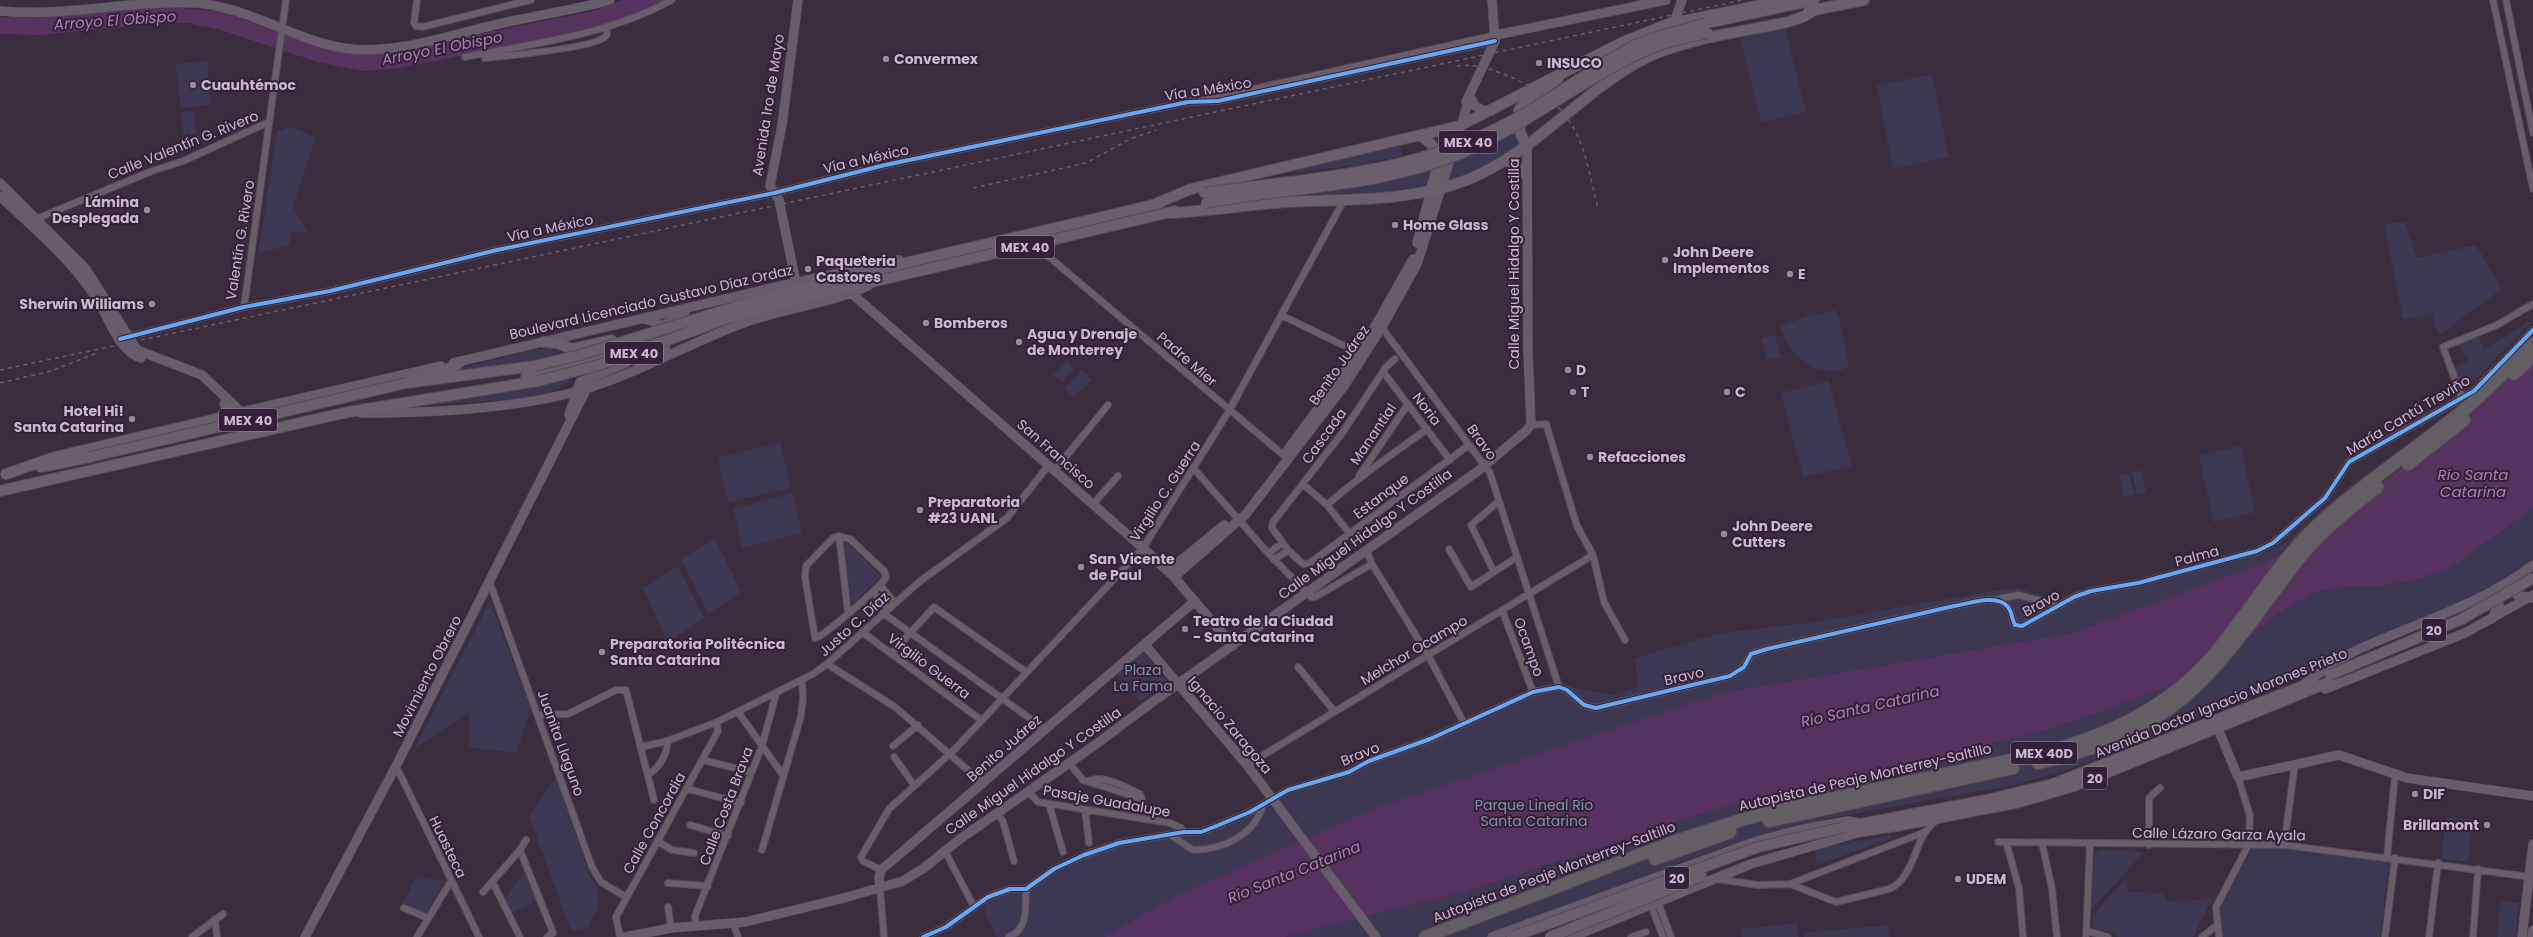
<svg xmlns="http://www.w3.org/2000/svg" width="2533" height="937" font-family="Poppins,sans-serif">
	<rect width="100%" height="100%" fill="#3a2d3d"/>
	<!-- green -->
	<path fill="#3d3851" d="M1785 26 1806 112 1761 122 1740 38Z
		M207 61 211 105 181 108 175 64Z
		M1932 74 1949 157 1893 169 1877 86Z
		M194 111 196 134 183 135 181 112Z
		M290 127 316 137 293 207 308 232 292 231 289 245 258 254 277 131Z
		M1514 132 1521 144 1475 171 1444 183 1451 161Z
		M1400 146 1402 156 1352 166 1282 173Z
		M1433 168 1425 186 1357 195 1231 201Z
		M2405 222 2417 258 2476 245 2502 289 2439 335 2432 315 2403 319 2384 224Z
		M1835 310 1839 318 1849 366C1819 384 1788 355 1780 326L1806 317Z
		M2533 319V320L2463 392 2453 369 2469 360 2458 345 2478 337 2485 349Z
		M1775 335 1781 358 1767 360 1762 338Z
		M2533 338V570L2345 656 2070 769 2014 785 1825 819 1715 850 1673 865 1525 937H997L986 915 984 904 1007 893 1028 890 1057 870 1090 855 1118 846 1176 835 1206 833 1219 829 1258 813 1302 788 1349 775 1394 753 1435 740 1518 699 1560 685 1611 695 1638 687 1635 658 1721 633 1807 623 1995 591 2017 588 2064 602 2232 563 2269 551 2285 544 2305 524 2355 482 2467 401Z
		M550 346 561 350C550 364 459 371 438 373Z
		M1067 361 1075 369 1062 382 1053 375Z
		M1082 370 1092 380 1074 397 1065 389Z
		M571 379 558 390 517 400 420 405Z
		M1829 381 1852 466 1803 477 1781 393Z
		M780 442 791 488 728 502 717 458Z
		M2241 446 2255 512 2213 522 2199 455Z
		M2142 470 2146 492 2137 494 2132 473Z
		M2129 474 2134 494 2124 497 2119 476Z
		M793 493 802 533 742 548 733 509Z
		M715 538 741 592 708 614 681 559Z
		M846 542 882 576 854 602 850 599 843 546Z
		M678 566 704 618 668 643 643 588Z
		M490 601 531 710 516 753 469 747V712L414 749Z
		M1143 651 1168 682 1141 702 1118 674Z
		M556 778 591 879C606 896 596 911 587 929L571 931 529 816Z
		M2446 817 2473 820 2468 862 2441 859Z
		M1891 835 1893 838 1817 865 1814 849Z
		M2254 846 2390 860 2380 937H2221L2216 912Z
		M2100 850 2144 852 2091 910 2094 854Z
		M524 871 536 901 512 913 505 899Z
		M417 876 444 881 426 914 402 904Z
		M2126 879 2128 892 2165 893V901L2202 900 2214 896 2193 937H2118L2110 932 2093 930V915Z
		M2501 901 2519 903 2516 937H2497Z
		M1797 923 1799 937H1742L1741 929Z
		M1889 925 1890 937H1804L1803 933Z"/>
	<!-- water -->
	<path fill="#56335f" d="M622 0H666L651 9 601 28 394 69 363 71 321 63 218 29 187 23H162L40 35 0 34V17H39L163 6 223 12 327 50 366 54 393 52 597 10Z
		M2533 360V508L2453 566 2417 579 2379 586H2344L2309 594 2283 610 2216 661 2169 686 2108 709 2028 735 1716 809 1463 892 1284 937H1104L1185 892 1378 807 1722 693 2070 634 2269 561 2364 500Z"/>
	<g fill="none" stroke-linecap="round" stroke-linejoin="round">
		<!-- street casing -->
		<g stroke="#534a56" stroke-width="8">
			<path id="street" d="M417 0 414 23 416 26 422 27 531 0
				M2493 0 2533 189
				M2506 0 2533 133
				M465 57C536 43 608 35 672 0
				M485 58C505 56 594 48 605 37 608 35 607 32 607 29
				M1200 101 1496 35
				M36 219 152 171 183 161 269 122
				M1035 245 1288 459
				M244 307 286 0
				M1281 315 1357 352
				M1380 325 1490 473 1559 687
				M120 339 244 307 330 291 497 250 774 193 885 165 1188 102 1218 101 1495 41
				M1395 359 1386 367 1343 432 1273 522 1272 528 1288 550 1303 564 1310 563 1469 445
				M1384 373 1450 460
				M2462 398 2443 347 2497 325 2533 304
				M1531 425 1546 424 1577 526 1593 555 1604 602 1625 640
				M1194 469 1268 553 1311 597H1315L1372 564
				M1054 471 1108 405
				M1359 476 1408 404
				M1303 484 1327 505 1350 534
				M1093 504 1118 476
				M1327 505C1358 477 1393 454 1427 429
				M839 536 850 539 884 571 886 577C883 585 823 637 815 638L805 577 806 566 833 538Z
				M839 536 848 613
				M1449 549 1471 587 1517 557
				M1366 550 1372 564 1428 655 1464 723
				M1268 553 1283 543
				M1274 560 1288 550
				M1494 572 1471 525 1499 501
				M490 583 592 867 601 882 626 897
				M880 585 895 603
				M873 592 888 609
				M1994 600 2018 595 2057 605
				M1502 610 1533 692
				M883 613 1046 730
				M862 632 981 720
				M891 654 934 607 1026 672
				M827 664 895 707 984 784
				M1298 667 1335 712
				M738 712 783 775
				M538 715 568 714 616 690H626L654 800
				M893 746 918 725
				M641 747 667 741 717 722 813 674 827 664 919 582 1007 518 1048 466
				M894 757 914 785
				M702 760 752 772
				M1069 763 1083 780 1142 799
				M1247 765 1593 555
				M396 766 479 937
				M648 774C658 771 669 751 667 741
				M1088 781C1104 774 1125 787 1140 794L1142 799
				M688 789 741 803
				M1028 791 1038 802 1170 823 1181 828 1184 832
				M1049 804 1063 852
				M1085 810 1089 843
				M997 813 1003 821 1014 861
				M690 825 728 836
				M1172 836 1193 850C1223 850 1256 834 1263 804
				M657 841 672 850 694 853
				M1998 842 2284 845 2531 877
				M2006 842 2019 888 2023 937
				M2042 843 2052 889 2057 937
				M2149 845V798L2160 788
				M2284 845 2295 764
				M520 850 552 930 553 933 547 937
				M762 850 801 716 803 699 802 681
				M945 851 973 905
				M2387 857 2395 775
				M881 870 863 861 861 857 889 809 955 749 1143 548 1229 411 1344 200
				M1716 879 1758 885 1790 884 1836 902 1889 889C1908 882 1914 854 1922 838 1925 830 1932 825 1937 819
				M493 883 520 937
				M668 883 708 886
				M1790 884 1925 832
				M880 889 884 937
				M483 892 520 850 526 840
				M1658 902 1671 937
				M1651 905 1663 937
				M668 907 671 928
				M404 908 428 918
				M215 919 217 937
				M733 923 738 937
				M696 926 695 916 762 746 776 694
				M2087 931 2108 937
				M192 937 223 914
				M417 937 451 881
				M620 937 616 917 718 731 717 722
				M923 937 946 927 988 897 1010 889H1026L1054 869 1084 855 1119 843 1184 832H1201L1214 827 1250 812 1288 790 1349 772 1369 761 1430 739 1533 692 1559 687 1567 690 1584 705 1596 708 1730 676 1744 667 1751 654 1767 649 1954 606C1968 604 1997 593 2008 607 2012 612 2012 619 2015 625L2022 626 2074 597 2091 591 2138 583 2257 551 2273 543 2325 498 2349 462 2474 391 2533 330
				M1009 937C1029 928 1025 908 1026 889
				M1631 937 1646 932
				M2086 937 2090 844
				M2202 937 2217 925
				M2219 937 2216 907 2249 844 2250 816 2238 777
				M2385 937 2395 858
				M2429 937 2438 863
				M2473 937 2478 869"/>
		</g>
		<!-- secondary casing -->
		<g stroke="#534a56" stroke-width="10">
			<path id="secondary" d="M0 11C67 17 130 0 196 3 248 7 292 39 343 48 395 56 452 34 503 23 538 15 575 10 610 0
				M1668 24 1675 20 1682 0
				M1496 35 1666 0
				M1470 96 1475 106 1485 111H1491
				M1466 102 1495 41 1492 0
				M1502 161 1517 164 1527 177
				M0 183 86 269 137 350 202 375 241 412 441 366
				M0 196C34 229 73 260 98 301 110 320 118 350 141 358
				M1417 243 1431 190
				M796 283 779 200 770 186 782 125 798 0
				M851 293 1143 548 1174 577 1233 646
				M644 319C669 323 667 335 664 356
				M453 363 780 286 899 260
				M224 404 244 425 271 424 275 428
				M361 413C428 413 510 409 575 392 634 376 688 343 746 322 786 308 829 304 868 286
				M569 415 580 382 626 363 662 326 685 312
				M1286 452 1335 386 1377 323 1413 259
				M1168 571 1224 525
				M1174 577 1246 514 1344 386 1382 327 1417 264 1470 97
				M2514 582 2513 589 2517 595 2531 598
				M2491 595 2499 604 2492 619
				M1145 645 1247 765 1376 937
				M2304 684C2320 673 2336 661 2353 652 2412 624 2480 606 2533 565
				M2325 689 2465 633 2533 595
				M2218 729 2238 777 2339 755 2407 778 2533 796
				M880 889 879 877 881 870 1195 601
				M305 937 396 766 587 388
				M625 937 671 928 745 922 844 898 903 881 924 868 960 839 1095 745 1147 706 1478 471 1527 430 1531 424 1528 352 1527 147
				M1492 937 1757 841 1803 829 1848 821 1858 823
				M1572 937 1751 864 1854 834
				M2522 937 2533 844
				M2532 937 2533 930"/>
		</g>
		<!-- primary casing -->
		<g stroke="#564b59" stroke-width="12">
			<path id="primary" d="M1809 11 1864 0
				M1707 23 1814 0
				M1421 136C1446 152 1438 166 1431 190
				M1527 147 1520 132 1519 110 1525 102 1558 79
				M1155 204 1191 189 1459 126 1621 43 1668 24 1771 3 1806 2
				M1169 213C1208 211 1247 205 1286 202 1346 199 1410 202 1467 180 1536 152 1581 91 1646 58 1683 39 1747 31 1788 22L1805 16 1814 10
				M725 310C869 268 1015 239 1160 203
				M728 318 791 301 1175 211
				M426 375 454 367 460 362
				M526 377C544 374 606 363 616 350V344L611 340 572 349 557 343 544 342
				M406 383 535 366
				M41 467 90 457
				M6 474 55 457 220 418 224 416 227 408
				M0 491 348 412 538 381
				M1845 827 1986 800 2053 784 2313 682
				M1844 834 1896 826 2020 802 2074 786 2332 681"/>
		</g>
		<!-- highway casing -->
		<g stroke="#564a58" stroke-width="14">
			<path id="highway" d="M2514 374 2533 356
				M2408 464 2464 420
				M2038 763C2091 751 2141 733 2183 698 2230 658 2263 604 2301 556 2322 530 2351 508 2377 487
				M1769 821 2013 768
				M1655 859 1730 832
				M1425 937 1676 841 1744 819 1786 808 2044 753C2114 733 2178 703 2223 643 2256 602 2284 554 2324 519 2368 480 2419 447 2465 409 2489 389 2511 366 2533 344"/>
		</g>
		<!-- street -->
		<use href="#street" stroke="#685e6a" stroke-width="6"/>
		<!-- secondary -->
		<use href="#secondary" stroke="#675c69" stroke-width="9"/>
		<!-- primary -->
		<use href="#primary" stroke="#6a606b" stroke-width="10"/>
		<!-- highway -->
		<use href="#highway" stroke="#635e63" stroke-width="12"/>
		<!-- rail -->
		<path stroke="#665d69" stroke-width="1.5" stroke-dasharray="4 4" stroke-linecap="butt" d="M1457 66C1476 63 1495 70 1513 78 1581 109 1582 143 1598 209
			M973 188 1086 163 1130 139 1156 130
			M0 370 1743 0
			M0 383 51 371 97 353"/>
		<!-- primary-bridge casing -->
		<g stroke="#564b59" stroke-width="12" stroke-linecap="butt">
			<path id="primary-bridge" d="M1204 193C1299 179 1400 175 1487 133 1538 110 1583 74 1633 46L1653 38 1707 23
				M1206 203C1290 187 1382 187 1462 153 1528 124 1583 79 1647 50 1666 41 1687 37 1708 33
				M535 366 580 355 725 310
				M538 381 599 365 728 318
				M90 457 406 383
				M2330 675 2462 619 2533 578
				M1512 937 1758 847 1845 827
				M1550 937 1702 876"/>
		</g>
		<!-- primary-bridge -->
		<use href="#primary-bridge" stroke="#6a606b" stroke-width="10"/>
		<!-- cycleway casing -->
		<g stroke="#342038" stroke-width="6">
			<path id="cycleway" d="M120 339 244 307 330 291 497 250 774 193 885 165 1188 102 1218 101 1495 41
				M923 937 946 927 988 897 1010 889H1026L1054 869 1084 855 1119 843 1184 832H1201L1214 827 1250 812 1288 790 1349 772 1369 761 1430 739 1533 692 1559 687 1567 690 1584 705 1596 708 1730 676 1744 667 1751 654 1767 649 1954 606C1968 604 1997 593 2008 607 2012 612 2012 619 2015 625L2022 626 2074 597 2091 591 2138 583 2257 551 2273 543 2325 498 2349 462 2474 391 2533 330"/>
		</g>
		<!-- cycleway -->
		<use href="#cycleway" stroke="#66a8f1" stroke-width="4"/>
	</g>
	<!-- markers -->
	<g fill="#97889a" stroke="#342038" stroke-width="1.5">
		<circle cx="886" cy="59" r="4"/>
		<circle cx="1539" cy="63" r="4"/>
		<circle cx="193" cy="85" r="4"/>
		<circle cx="147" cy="210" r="4"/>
		<circle cx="1395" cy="225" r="4"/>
		<circle cx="1665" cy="260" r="4"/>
		<circle cx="808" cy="269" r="4"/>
		<circle cx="1790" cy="274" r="4"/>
		<circle cx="152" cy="304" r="4"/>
		<circle cx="926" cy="323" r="4"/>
		<circle cx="1019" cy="342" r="4"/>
		<circle cx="1568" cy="370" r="4"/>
		<circle cx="1573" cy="392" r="4"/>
		<circle cx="1727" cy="392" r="4"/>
		<circle cx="132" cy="419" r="4"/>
		<circle cx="1590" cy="457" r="4"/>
		<circle cx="920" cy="510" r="4"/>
		<circle cx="1724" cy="534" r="4"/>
		<circle cx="1081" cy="567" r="4"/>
		<circle cx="1185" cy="629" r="4"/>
		<circle cx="602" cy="652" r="4"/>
		<circle cx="2415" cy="794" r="4"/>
		<circle cx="2487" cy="825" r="4"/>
		<circle cx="1958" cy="879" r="4"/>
	</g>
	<g text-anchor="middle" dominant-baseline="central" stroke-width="4" stroke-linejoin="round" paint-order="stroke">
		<!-- shield labels -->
		<g fill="#342038" stroke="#9c8ba0" stroke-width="1">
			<rect x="1439" y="131" width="58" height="22" rx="3"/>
			<rect x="996" y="236" width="58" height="22" rx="3"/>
			<rect x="605" y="342" width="58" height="22" rx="3"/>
			<rect x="219" y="409" width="58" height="22" rx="3"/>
			<rect x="2422" y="619" width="24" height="22" rx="3"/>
			<rect x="2011" y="742" width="66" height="22" rx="3"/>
			<rect x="2083" y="767" width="24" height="22" rx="3"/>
			<rect x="1665" y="867" width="24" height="22" rx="3"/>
		</g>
		<g font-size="13" font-weight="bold" fill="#c9b9cc">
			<text x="1468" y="142">MEX 40</text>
			<text x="1025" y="247">MEX 40</text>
			<text x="634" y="353">MEX 40</text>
			<text x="248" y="420">MEX 40</text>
			<text x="2434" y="630">20</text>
			<text x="2044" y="753">MEX 40D</text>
			<text x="2095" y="778">20</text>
			<text x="1677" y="878">20</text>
		</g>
		<!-- poi labels -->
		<g font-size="14" font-weight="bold" fill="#c9b9cc" stroke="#342038" text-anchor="start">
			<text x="894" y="59">Convermex</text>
			<text x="1547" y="63">INSUCO</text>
			<text x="201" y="85">Cuauhtémoc</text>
			<text x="139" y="202" text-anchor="end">Lámina<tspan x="139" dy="16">Desplegada</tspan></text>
			<text x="1403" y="225">Home Glass</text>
			<text x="1673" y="252">John Deere<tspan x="1673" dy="16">Implementos</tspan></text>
			<text x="816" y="261">Paqueteria<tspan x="816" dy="16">Castores</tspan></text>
			<text x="1798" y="274">E</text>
			<text x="144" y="304" text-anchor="end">Sherwin Williams</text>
			<text x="934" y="323">Bomberos</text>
			<text x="1027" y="334">Agua y Drenaje<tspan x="1027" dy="16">de Monterrey</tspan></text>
			<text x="1576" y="370">D</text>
			<text x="1581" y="392">T</text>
			<text x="1735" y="392">C</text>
			<text x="124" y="411" text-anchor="end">Hotel Hi!<tspan x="124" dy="16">Santa Catarina</tspan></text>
			<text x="1598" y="457">Refacciones</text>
			<text x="928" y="502">Preparatoria<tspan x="928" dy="16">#23 UANL</tspan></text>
			<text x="1732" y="526">John Deere<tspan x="1732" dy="16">Cutters</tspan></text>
			<text x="1089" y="559">San Vicente<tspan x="1089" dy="16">de Paul</tspan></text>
			<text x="1193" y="621">Teatro de la Ciudad<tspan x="1193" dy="16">- Santa Catarina</tspan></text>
			<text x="610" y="644">Preparatoria Politécnica<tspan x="610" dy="16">Santa Catarina</tspan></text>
			<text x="2423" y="794">DIF</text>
			<text x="2479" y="825" text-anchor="end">Brillamont</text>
			<text x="1966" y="879">UDEM</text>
		</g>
		<!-- street labels -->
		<g font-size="14" fill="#c9b9cc" stroke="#342038">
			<text transform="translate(1208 89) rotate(-9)">Vía a México</text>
			<text transform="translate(768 105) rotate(-81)">Avenida 1ro de Mayo</text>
			<text transform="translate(183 145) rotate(-22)">Calle Valentín G. Rivero</text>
			<text transform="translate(866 159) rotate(-13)">Vía a México</text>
			<text transform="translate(550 228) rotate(-12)">Vía a México</text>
			<text transform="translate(240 240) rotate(-81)">Valentín G. Rivero</text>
			<text transform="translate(1514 264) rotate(-90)">Calle Miguel Hidalgo Y Costilla</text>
			<text transform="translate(651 302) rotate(-13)">Boulevard Licenciado Gustavo Díaz Ordaz</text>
			<text transform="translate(1187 359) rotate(41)">Padre Mier</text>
			<text transform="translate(1339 365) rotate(-55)">Benito Juárez</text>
			<text transform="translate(1427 409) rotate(52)">Noria</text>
			<text transform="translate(2408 415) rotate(-31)">María Cantú Treviño</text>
			<text transform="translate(1373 434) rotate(-56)">Manantial</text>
			<text transform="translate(1324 436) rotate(-54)">Cascada</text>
			<text transform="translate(1482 442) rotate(54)">Bravo</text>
			<text transform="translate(1056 454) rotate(41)">San Francisco</text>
			<text transform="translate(1165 491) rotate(-57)">Virgilio C. Guerra</text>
			<text transform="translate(1381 496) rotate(-37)">Estanque</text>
			<text transform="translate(1365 534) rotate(-36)">Calle Miguel Hidalgo Y Costilla</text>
			<text transform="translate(2197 556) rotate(-15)">Palma</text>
			<text transform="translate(2041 603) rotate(-29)">Bravo</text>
			<text transform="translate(854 624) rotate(-42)">Justo C. Díaz</text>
			<text transform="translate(1529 647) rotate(70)">Ocampo</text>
			<text transform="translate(1414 650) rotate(-31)">Melchor Ocampo</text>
			<text transform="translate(929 666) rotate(37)">Virgilio Guerra</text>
			<text transform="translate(427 676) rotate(-63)">Movimiento Obrero</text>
			<text transform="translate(1684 676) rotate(-13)">Bravo</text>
			<text transform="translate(2221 703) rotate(-22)">Avenida Doctor Ignacio Morones Prieto</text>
			<text transform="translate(1230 725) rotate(50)">Ignacio Zaragoza</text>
			<text transform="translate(561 743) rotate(70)">Juanita Llaguno</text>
			<text transform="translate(1004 748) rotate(-41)">Benito Juárez</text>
			<text transform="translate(1360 754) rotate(-22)">Bravo</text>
			<text transform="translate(1033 771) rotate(-35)">Calle Miguel Hidalgo Y Costilla</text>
			<text transform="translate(1865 777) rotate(-13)">Autopista de Peaje Monterrey-Saltillo</text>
			<text transform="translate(1107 801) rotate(10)">Pasaje Guadalupe</text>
			<text transform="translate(726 806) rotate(-69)">Calle Costa Brava</text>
			<text transform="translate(654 823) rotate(-61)">Calle Concordia</text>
			<text transform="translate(2219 834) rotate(1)">Calle Lázaro Garza Ayala</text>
			<text transform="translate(448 847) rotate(64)">Huasteca</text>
			<text transform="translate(1554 872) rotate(-21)">Autopista de Peaje Monterrey-Saltillo</text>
		</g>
		<!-- park labels -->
		<g font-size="14" fill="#7e94a7" stroke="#342038">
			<text x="1143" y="670">Plaza<tspan x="1143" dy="16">La Fama</tspan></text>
			<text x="1534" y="805">Parque Lineal Río<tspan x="1534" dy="16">Santa Catarina</tspan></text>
		</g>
		<!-- water labels -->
		<g font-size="15" font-style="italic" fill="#aa80b3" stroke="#342038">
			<text transform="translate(115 20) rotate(-4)">Arroyo El Obispo</text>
			<text transform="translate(442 48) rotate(-11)">Arroyo El Obispo</text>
			<text x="2473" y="474">Río Santa<tspan x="2473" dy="17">Catarina</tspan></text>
			<text transform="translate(1870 706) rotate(-13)">Río Santa Catarina</text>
			<text transform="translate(1294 872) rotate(-22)">Río Santa Catarina</text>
		</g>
	</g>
</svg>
